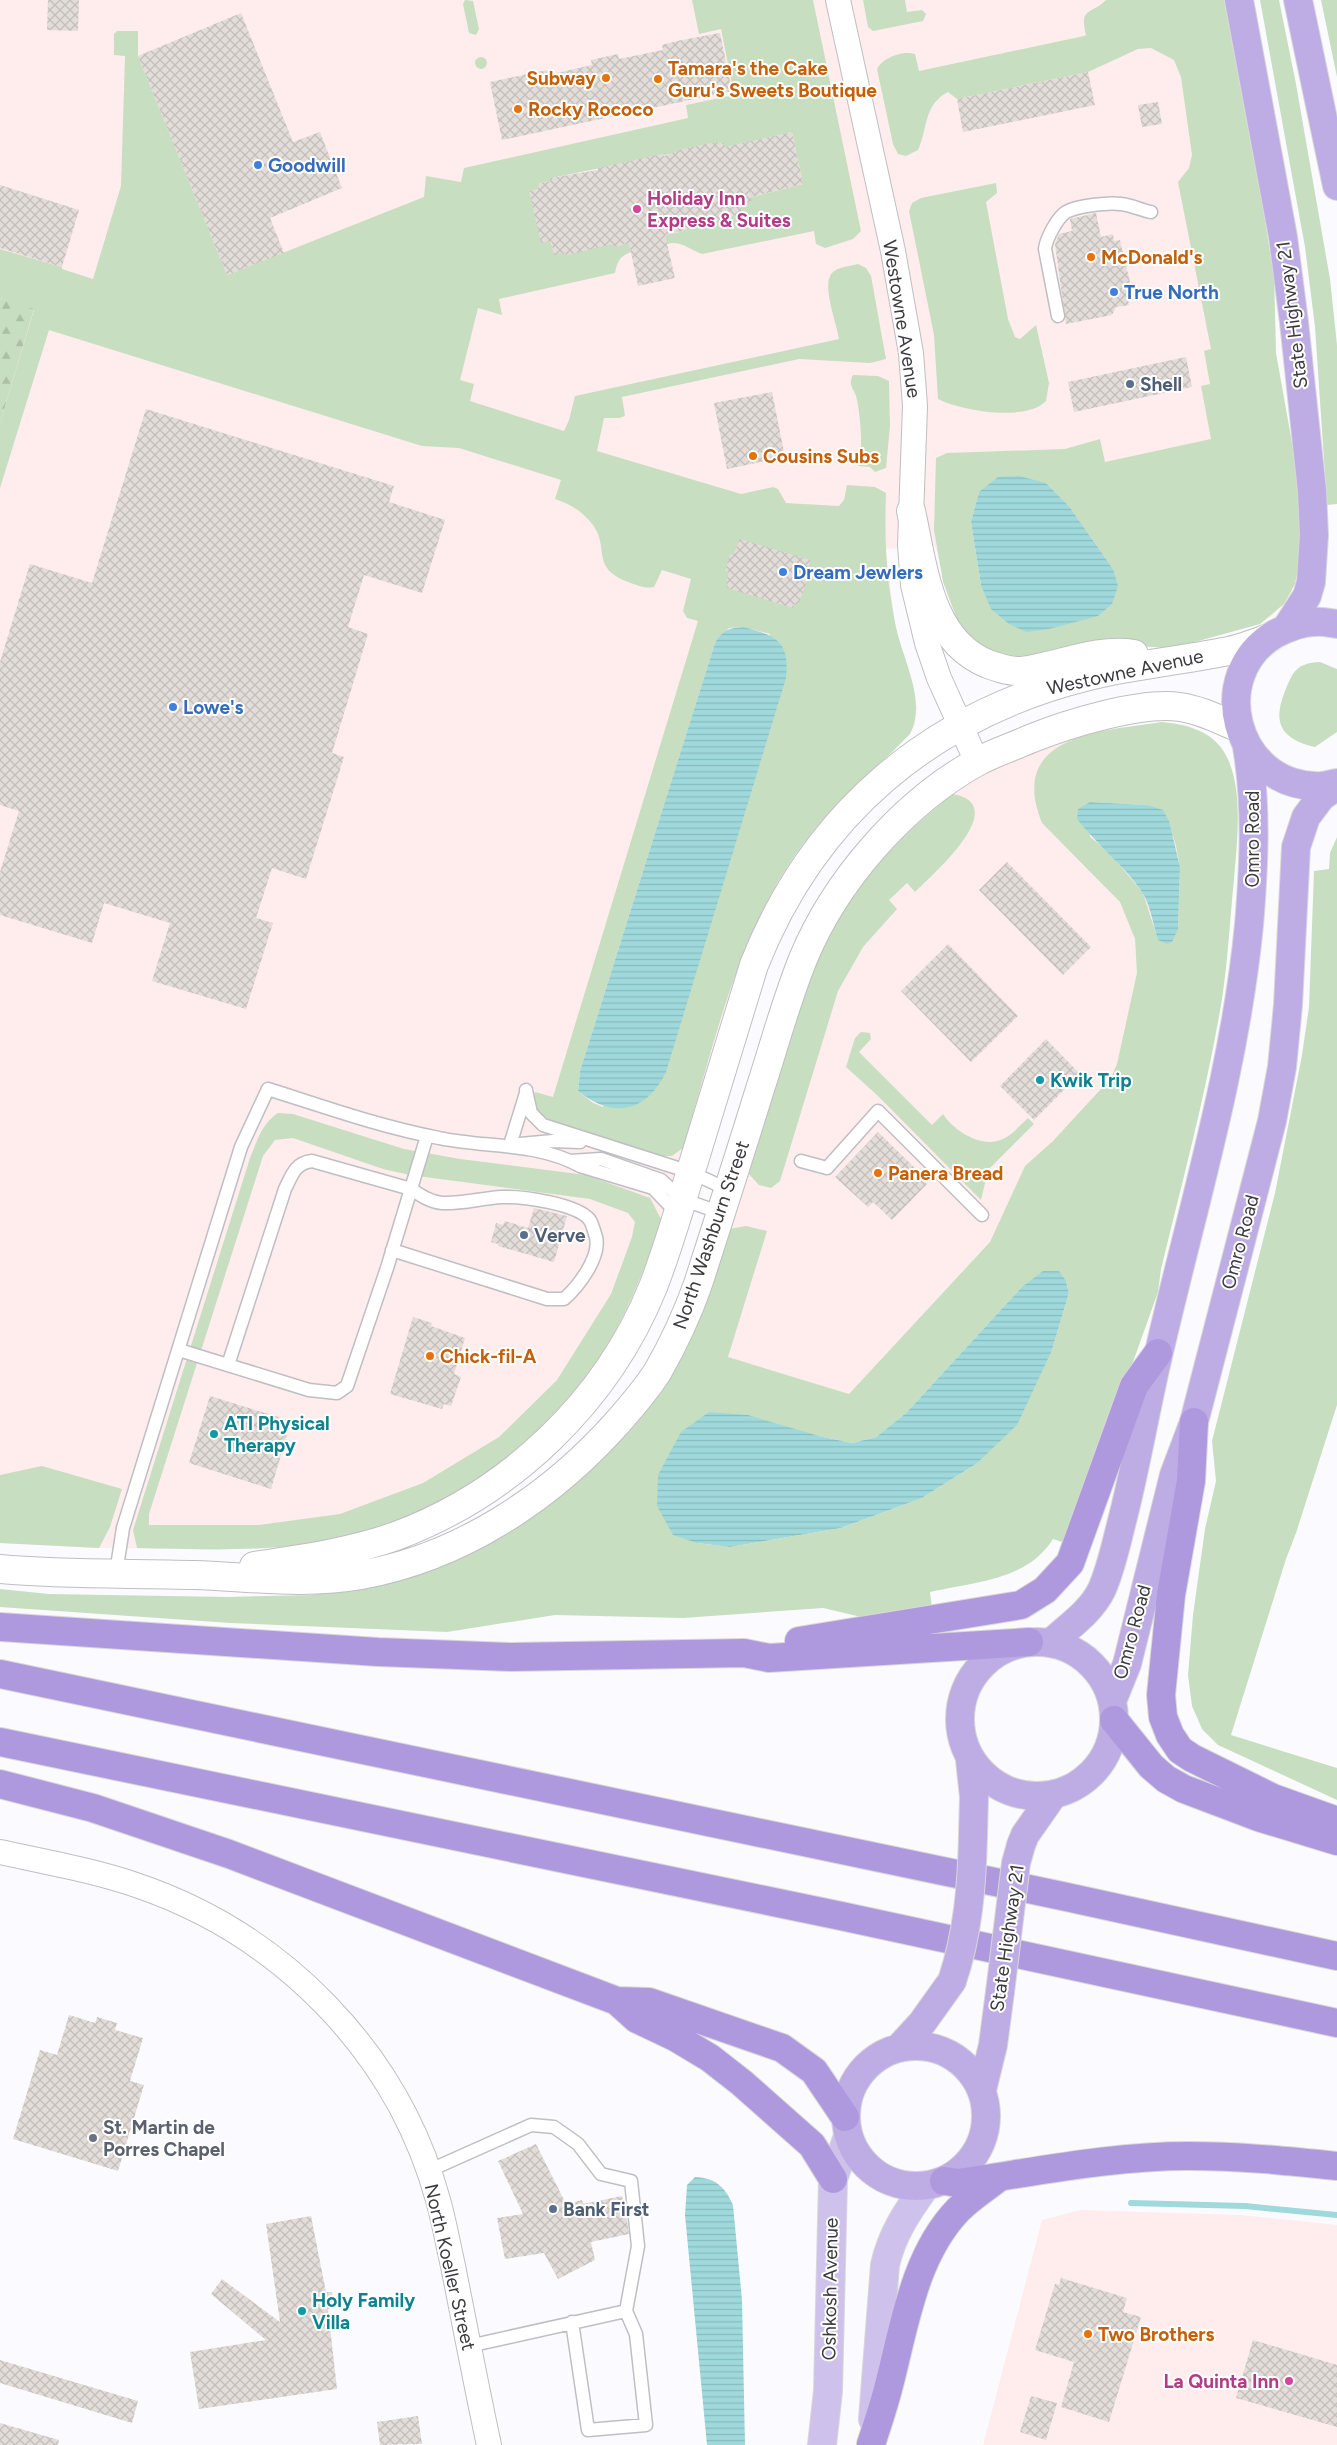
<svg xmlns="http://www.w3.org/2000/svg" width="1337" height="2445" font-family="Figtree,sans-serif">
	<defs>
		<pattern id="forest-firs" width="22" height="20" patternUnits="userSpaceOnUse" patternTransform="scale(1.25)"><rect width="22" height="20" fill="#c8dec1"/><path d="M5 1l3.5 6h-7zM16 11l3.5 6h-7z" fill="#adbfa7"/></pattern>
		<pattern id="water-rules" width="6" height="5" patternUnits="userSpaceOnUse" patternTransform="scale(1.25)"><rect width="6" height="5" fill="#9fd9db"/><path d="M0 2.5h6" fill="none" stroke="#8abbbd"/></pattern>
		<pattern id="building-cross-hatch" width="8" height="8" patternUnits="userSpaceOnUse" patternTransform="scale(1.25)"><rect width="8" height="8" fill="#e2ddd8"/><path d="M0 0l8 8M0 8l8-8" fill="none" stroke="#c3beba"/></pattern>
	</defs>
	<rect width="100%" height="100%" fill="#fbfbff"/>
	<!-- commercial -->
	<path fill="#feedec" d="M0 0H1224L1274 278 1276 353 1283 401 1298 572 1291 593 1273 615 1260 624 1180 646 952 609 935 546 886 549 895 626 915 694 917 709 915 725 910 734 817 827 778 882 753 931 732 984 657 1232 629 1305 610 1340 543 1425 424 1509 364 1531 255 1548 200 1549 95 1548 0 1543Z
		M1162 722 1189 726 1206 734 1222 748 1230 764 1238 814 1222 999 1206 1079 1185 1168 856 1428 685 1346 786 1041 953 794 1003 764 1083 734Z
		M1081 2210 1241 2215 1337 2225V2445H983L1042 2220Z"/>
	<!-- grass -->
	<path fill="#c8dec1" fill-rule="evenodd" d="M465 0 473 1 479 29 476 35 469 33 463 4Z
		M692 0H813L861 231 853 239 825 248 816 244 814 231 702 254C690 250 680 240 667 244L665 235 680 232 679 227 742 214 740 204 751 201 748 185 752 197 803 184 792 132 725 148 724 143 551 178 550 181 540 183 537 189 554 254 611 241 615 247 629 243 631 252C620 256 617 262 615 273L499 299 502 315 478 308 460 380 474 384 470 401 564 431 569 420 575 396 839 339C837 324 821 284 832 273 838 267 850 266 858 264L866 268 871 276 886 359 870 363 799 359 622 397 625 416 619 418H604L597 451 741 494 773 487 778 489 786 503 839 506 844 500 847 485 875 487 886 493C885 523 885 554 889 585 891 599 893 613 896 627 903 660 927 701 910 734 871 774 827 809 795 855 735 942 713 1049 683 1148L672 1156H661L549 1122C539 1113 532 1107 535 1092L553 1097 698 621 687 618 683 611 691 579 662 570 654 587C645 589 637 585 628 582 590 567 610 549 593 525 583 512 571 504 555 499L561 480 459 448 422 446 49 330 0 488V423L34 310 0 298V249L62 267V269L93 279 121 186 125 56 114 55V34L117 31H138V56L227 275 424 197 426 176 461 182 464 168 688 118 686 105 734 95 721 29 699 34ZM744 627 770 634 603 1107 593 1103 578 1091 580 1071 715 643 729 628Z
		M863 0H905L907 12 922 10 926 14 923 21 873 31 868 27Z
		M1106 0H1224L1264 214 1274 278 1276 353 1294 454 1301 530 1300 558 1295 584 1284 604 1260 624 1180 646 1165 648 1128 645 1030 660 988 654 960 627 943 582 934 530 936 458 947 453 1065 449 1100 439 1105 462 1211 439 1201 386 1210 384 1204 351 1211 349 1178 182 1189 168 1192 155 1181 77 1174 60 1151 48 1138 49 1088 72 957 99 948 92C923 105 928 129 918 150L906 156 898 154 893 144 877 69C882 58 903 50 915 54L919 71 1084 36 1086 35C1079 7 1091 15 1106 0ZM1046 483 1069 506 1113 569 981 585 971 522 979 492Z
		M1260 0H1279L1296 84 1330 279 1337 345V504L1327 505 1315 327 1305 247Z
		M1321 0H1337V77Z
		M475 63a6 6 0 1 1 12 0a6 6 0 1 1-12 0Z
		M996 183 997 193 986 202 1008 319 1015 337 1020 339 1036 325 1049 383 1046 401C1026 422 962 411 938 399L934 335 909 211 912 203 921 198Z
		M853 375 878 376 889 381 890 426 886 468 875 472 870 467 858 466C864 455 860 413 857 400 855 389 847 386 853 375Z
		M1320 662 1337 669V732L1315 747C1281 739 1272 723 1285 691 1293 671 1297 663 1320 662Z
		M1162 722C1184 724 1209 730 1222 749 1245 781 1237 842 1234 879 1230 919 1228 960 1222 999 1207 1090 1183 1179 1161 1269L1158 1292 1068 1544 1053 1539C1027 1581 973 1582 930 1592L932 1608 870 1619 823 1608 683 1618 555 1615 447 1632 230 1623 0 1607V1589L49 1594 228 1597 311 1595 368 1586 597 1463 729 1229 746 1226 767 1231 728 1357 849 1394 990 1242 1025 1166 1053 1141 1111 1078 1117 1064 1137 973 1135 939 1120 902 1042 823C1006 734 1103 731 1162 722ZM1090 802 1147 805 1173 836 1176 846 1180 867 1178 929 1158 940 1143 893 1108 851 1090 837ZM1066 1281 1069 1293 1052 1350 976 1464 922 1498 841 1528 730 1547 697 1543 819 1436 852 1443 876 1437 906 1413 1022 1287Z
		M953 794C1013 805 932 875 915 892L907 883 889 900 897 909 863 947 838 991 780 1181 771 1188 759 1185 747 1172C775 1080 798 976 851 896 879 856 915 824 953 794Z
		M1337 837V1405L1296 1533 1286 1559 1231 1735 1337 1768V1800L1218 1745 1202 1729 1192 1706 1188 1675 1193 1615 1205 1529 1216 1481 1212 1441 1275 1193 1302 1055 1309 1007 1314 871 1329 869 1330 853Z
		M861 1032 870 1033 871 1039 859 1052 932 1125 943 1114C953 1130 981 1148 1000 1140 1011 1137 1020 1125 1028 1118L1034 1124 988 1170 981 1200 878 1096 846 1067 855 1038Z
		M278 1113 293 1114 404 1149 460 1159 586 1175 650 1198 661 1219C645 1272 623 1324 592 1369 528 1462 418 1529 307 1544 251 1552 193 1549 137 1548L133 1530 250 1158C257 1141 262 1123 278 1113ZM293 1138 383 1169 410 1175 590 1199 628 1213 635 1222 632 1237 611 1294 557 1380 499 1437 423 1483 340 1514 259 1525H149V1514L263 1156 275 1140Z
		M42 1466 122 1489 110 1527 99 1548 0 1543V1475Z"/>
	<!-- forest -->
	<path fill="url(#forest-firs)" d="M0 298 34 309 0 423Z"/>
	<!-- water -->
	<path fill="url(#water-rules)" d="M1019 476 1046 483 1069 506 1113 569 1118 586 1112 604 1098 616 1049 629 1026 632 1009 624 991 609 981 585 971 522 979 492 998 477Z
		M744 627C776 636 790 641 786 678L666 1072C646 1113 613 1119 578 1091L580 1071 715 643C723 630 729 628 744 627Z
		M1090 802 1147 805 1163 810 1169 821 1180 867 1178 929 1172 942 1167 944 1158 940C1153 925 1151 906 1142 892 1124 865 1097 845 1077 819L1078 809Z
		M1043 1271H1059L1066 1281 1069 1293 1052 1350 1017 1425 976 1464 922 1498 841 1528 730 1547 697 1543 673 1535 657 1506 658 1475 681 1432 709 1412 748 1415 819 1436 852 1443 876 1437 906 1413 1022 1287Z
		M695 2177C716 2178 725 2187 733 2205L742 2300 745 2445H707L685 2215 687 2185Z"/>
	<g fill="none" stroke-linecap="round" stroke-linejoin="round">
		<!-- stream -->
		<path stroke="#9fd9db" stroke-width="6" d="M1131 2203 1245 2206 1337 2215"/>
	</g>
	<!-- building -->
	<path fill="url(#building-cross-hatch)" d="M48 0H79L78 31 47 30Z
		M241 13 293 142 320 132 342 188 270 218 284 253 227 275 138 56Z
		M720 33 732 91 502 140 490 82 532 73 547 70 548 75 592 65 591 60 618 54 619 59 663 50 662 45 677 41Z
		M1088 72 1095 105 963 132 957 99Z
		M1158 102 1162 124 1142 127 1138 105Z
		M792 132 803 184 751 197 752 201 740 204 742 214 728 217 727 220 665 235 675 278 638 286 629 243 615 247 612 244 568 255 561 253 554 255 551 241 541 243 529 191 537 189 540 183 550 181V178L598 170V168L662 154 664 156 683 149 711 143H724L725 147Z
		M0 185 79 210 62 267 0 248Z
		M1096 213 1101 237 1113 234 1114 241 1120 240 1131 286 1127 293 1129 305 1116 307 1112 315 1066 324 1055 244 1059 234 1072 231 1070 219Z
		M1186 357 1192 387 1074 412 1068 382Z
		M772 392 785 457 727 469 714 403Z
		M146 409 394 486 389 502 445 520 422 593 364 575 348 627 368 634 332 753 344 757 306 879 272 868 256 918 273 923 246 1009 152 981 170 923 104 903 92 943 0 915V872L19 811 0 805V662L30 564 92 583Z
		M740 539 810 560 806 578H808L798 605 794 604 793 608 727 588 728 584 726 583 729 572 725 571 730 554 733 555Z
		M1007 862 1091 947 1063 975 979 890Z
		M948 944 1018 1016 971 1062 901 991Z
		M1046 1039 1080 1074 1034 1120 1000 1086Z
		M878 1132 915 1168 913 1170 927 1184 892 1220 873 1202 868 1207 835 1177Z
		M534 1208 567 1216 554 1262 498 1246V1244L491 1242 496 1223 503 1225 505 1221 528 1228Z
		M413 1317 432 1323 431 1326 465 1338 454 1374 461 1377 451 1406 444 1404 442 1409 390 1394Z
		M210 1396 291 1421 271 1489 189 1463Z
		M69 2015 95 2023 97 2017 117 2023 115 2030 143 2038 130 2081 144 2085 118 2171 13 2139 40 2050 57 2055Z
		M536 2144 566 2204 582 2200 583 2204 622 2196 627 2221 629 2234 591 2242 595 2260 558 2279 544 2253 505 2259 497 2218 523 2214 498 2161Z
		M311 2216 326 2292H332L334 2308 328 2309 337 2389 199 2409 190 2352 266 2340 211 2294 222 2279 280 2322 266 2224Z
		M1061 2278 1127 2298 1123 2312 1141 2317 1109 2422 1061 2407 1074 2362 1035 2350 1055 2284 1059 2285Z
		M1253 2340 1337 2365V2427L1236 2398Z
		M0 2360 138 2401 132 2423 0 2383Z
		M1031 2396 1057 2403 1046 2440 1020 2432Z
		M418 2416 422 2444 380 2445 377 2422Z
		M0 2423 59 2440 58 2445H0Z"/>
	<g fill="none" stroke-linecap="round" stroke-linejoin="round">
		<!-- service casing -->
		<g stroke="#bfbec4" stroke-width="15">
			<path id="service" d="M1058 316 1045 249C1046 239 1057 218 1066 212 1077 206 1109 202 1121 204 1131 205 1141 210 1151 212
				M526 1090 531 1113 543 1125 690 1172 729 1190
				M520 1144 553 1141 580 1142
				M510 1145 526 1093
				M570 1161 601 1159 661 1180 682 1199 721 1213
				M801 1161 827 1168 878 1111 982 1215
				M179 1350 309 1390 337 1393 347 1386 387 1268 427 1136
				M228 1365 285 1189C292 1175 295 1163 312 1161L411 1189C420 1195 430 1202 442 1203 462 1204 482 1198 502 1197 523 1196 576 1204 589 1219 593 1224 594 1232 596 1237 601 1257 578 1287 564 1299H547L392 1250
				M116 1573 123 1528 241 1147 268 1089C325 1107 381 1127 439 1138 486 1148 537 1142 580 1166L653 1188 677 1213
				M428 2171 531 2125 554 2127 578 2144 601 2174 631 2181 638 2246 626 2311 469 2346
				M572 2322 588 2430 646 2425 636 2334 626 2311"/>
		</g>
		<!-- minor casing -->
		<g stroke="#bfbec4" stroke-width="26">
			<path id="minor" d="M838 0 893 251 911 353 915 406 910 545 913 585 927 643 939 678 977 762
				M0 1852C45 1862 92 1870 136 1885 281 1934 397 2051 438 2200 444 2221 448 2244 453 2266 465 2326 476 2385 489 2445"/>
		</g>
		<!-- tertiary casing -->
		<g stroke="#bfbec4" stroke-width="30">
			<path id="tertiary" d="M911 511C923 565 929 641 988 664 999 668 1010 672 1022 671 1060 666 1096 648 1134 654
				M254 1566C302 1559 351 1552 396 1536 511 1493 607 1401 653 1287 669 1246 681 1203 694 1161 714 1096 734 1031 754 965 814 813 931 715 1089 676 1133 665 1178 661 1223 652 1237 650 1252 644 1266 639
				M0 1569C64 1575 131 1573 195 1575 250 1577 306 1585 361 1575 461 1557 550 1498 617 1423 632 1406 646 1390 658 1371 674 1343 687 1315 698 1284 719 1219 740 1154 760 1089 774 1046 786 1001 803 959 835 881 903 803 977 762 993 753 1012 747 1030 739 1067 724 1141 701 1180 707 1201 710 1220 720 1239 728"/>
		</g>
		<!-- primary casing -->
		<g stroke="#d8d8d8" stroke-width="30">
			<path id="primary" d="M873 2419 885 2265C892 2234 907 2212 925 2187
				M822 2445 828 2391 833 2179 848 2136"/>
		</g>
		<!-- trunk casing -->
		<g stroke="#d8d8d8" stroke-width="30">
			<path id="trunk" d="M1239 0 1283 237 1294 322 1312 491 1314 535 1311 582 1307 596 1287 627
				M1298 0 1337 186
				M1337 624C1330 623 1322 621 1314 622 1300 622 1287 628 1275 634 1206 675 1235 783 1314 786 1322 787 1330 784 1337 783
				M960 1719a77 77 0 1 1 154 0a77 77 0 1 1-154 0Z
				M1051 1643C1069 1626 1091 1612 1102 1589 1112 1566 1117 1540 1123 1517 1137 1462 1146 1406 1159 1352 1192 1209 1235 1070 1249 925 1254 865 1257 806 1247 747
				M1112 1701 1127 1664 1174 1475 1194 1422 1272 1121 1282 1067 1288 1005 1296 847 1306 817 1321 797 1337 786
				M970 1760 974 1797 973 1835
				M1021 1845 1025 1835 1053 1795
				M846 2116a70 70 0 1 1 140 0a70 70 0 1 1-140 0Z
				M899 2048 922 2023 952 1981
				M982 2090 993 2045 1000 1992"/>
		</g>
		<!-- motorway casing -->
		<g stroke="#d8d8d8" stroke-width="30">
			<path id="motorway" d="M1194 1422 1191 1481 1171 1595 1161 1695 1163 1717 1170 1735 1180 1750 1192 1758 1273 1798 1337 1821
				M0 1627 378 1652 511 1657 744 1653 769 1658 1029 1642
				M799 1641 1021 1605 1045 1590 1070 1563 1134 1386 1158 1353
				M0 1674 1062 1896 1337 1956
				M1114 1720 1151 1766 1166 1779 1184 1789 1258 1817 1337 1841
				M0 1742 841 1916 1337 2023
				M0 1784 93 1808 229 1854 617 2001 649 2002 782 2048 814 2071 845 2117
				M617 2001 637 2019 675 2037 710 2058 742 2083 812 2145 833 2179
				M944 2181 958 2183C1035 2172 1111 2156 1189 2156 1239 2156 1288 2161 1337 2166
				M871 2444C877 2426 883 2408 888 2389 904 2329 913 2257 958 2210 970 2198 984 2189 997 2179"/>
		</g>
		<!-- service -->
		<use href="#service" stroke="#fff" stroke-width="12"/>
		<!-- minor -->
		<use href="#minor" stroke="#fff" stroke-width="24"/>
		<!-- tertiary -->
		<use href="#tertiary" stroke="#fff" stroke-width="28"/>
		<!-- primary -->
		<use href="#primary" stroke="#cec1eb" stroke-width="28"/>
		<!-- trunk -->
		<use href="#trunk" stroke="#beace4" stroke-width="28"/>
		<!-- motorway -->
		<use href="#motorway" stroke="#ae98de" stroke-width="28"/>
		<!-- trunk-bridge casing -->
		<g stroke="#d8d8d8" stroke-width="30" stroke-linecap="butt">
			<path id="trunk-bridge" d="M952 1981C968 1934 972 1884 973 1835
				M1000 1992 1016 1863 1021 1845"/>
		</g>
		<!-- trunk-bridge -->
		<use href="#trunk-bridge" stroke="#beace4" stroke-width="28"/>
	</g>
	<!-- markers -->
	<g fill="#e8710a" stroke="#fff" stroke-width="2">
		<circle cx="606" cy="78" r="5"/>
		<circle cx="658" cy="79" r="5"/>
		<circle cx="518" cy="109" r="5"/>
		<circle cx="1091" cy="257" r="5"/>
		<circle cx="753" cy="456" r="5"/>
		<circle cx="878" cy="1173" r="5"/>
		<circle cx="430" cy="1356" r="5"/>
		<circle cx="1088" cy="2334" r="5"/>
	</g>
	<g fill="#3f7fe0" stroke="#fff" stroke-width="2">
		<circle cx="258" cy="165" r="5"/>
		<circle cx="1114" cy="292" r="5"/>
		<circle cx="783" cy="572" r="5"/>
		<circle cx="173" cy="707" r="5"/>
	</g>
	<g fill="#d1479c" stroke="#fff" stroke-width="2">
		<circle cx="637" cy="209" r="5"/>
		<circle cx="1289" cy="2381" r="5"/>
	</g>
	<g fill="#5c6f8a" stroke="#fff" stroke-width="2">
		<circle cx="1130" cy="384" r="5"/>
		<circle cx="524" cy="1235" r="5"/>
		<circle cx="553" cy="2209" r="5"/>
	</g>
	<g fill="#0f9aa8" stroke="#fff" stroke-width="2">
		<circle cx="1040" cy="1080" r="5"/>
		<circle cx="214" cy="1434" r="5"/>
		<circle cx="302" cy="2311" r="5"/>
	</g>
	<circle fill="#6b7280" stroke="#fff" stroke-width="2" cx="93" cy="2138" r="5"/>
	<g text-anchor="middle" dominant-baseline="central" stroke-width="4" stroke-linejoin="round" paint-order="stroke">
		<!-- food labels -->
		<g font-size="19" font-weight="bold" fill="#c56008" stroke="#fff" text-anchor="start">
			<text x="668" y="68">Tamara's the Cake<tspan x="668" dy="22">Guru's Sweets Boutique</tspan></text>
			<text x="596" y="78" text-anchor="end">Subway</text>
			<text x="528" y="109">Rocky Rococo</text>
			<text x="1101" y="257">McDonald's</text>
			<text x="763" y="456">Cousins Subs</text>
			<text x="888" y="1173">Panera Bread</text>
			<text x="440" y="1356">Chick-fil-A</text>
			<text x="1098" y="2334">Two Brothers</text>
		</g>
		<!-- shop labels -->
		<g font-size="19" font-weight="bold" fill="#366cbe" stroke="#fff" text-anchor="start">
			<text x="268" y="165">Goodwill</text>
			<text x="1124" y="292">True North</text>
			<text x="793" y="572">Dream Jewlers</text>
			<text x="183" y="707">Lowe's</text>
		</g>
		<!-- hotel labels -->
		<g font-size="19" font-weight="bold" fill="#b23c85" stroke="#fff" text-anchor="start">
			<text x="647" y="198">Holiday Inn<tspan x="647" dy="22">Express &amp; Suites</tspan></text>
			<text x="1279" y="2381" text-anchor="end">La Quinta Inn</text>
		</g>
		<!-- street labels -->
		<g font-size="19" fill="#3b3a3d" stroke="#fff">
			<text transform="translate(1292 315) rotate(-97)">State Highway 21</text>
			<text transform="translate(902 319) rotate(81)">Westowne Avenue</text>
			<text transform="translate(1125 672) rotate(-12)">Westowne Avenue</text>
			<text transform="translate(1252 839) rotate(-90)">Omro Road</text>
			<text transform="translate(711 1235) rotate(-71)">North Washburn Street</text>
			<text transform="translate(1240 1242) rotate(-75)">Omro Road</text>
			<text transform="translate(1132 1632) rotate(-75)">Omro Road</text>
			<text transform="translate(1007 1938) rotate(-82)">State Highway 21</text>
			<text transform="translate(450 2267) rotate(77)">North Koeller Street</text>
			<text transform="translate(830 2289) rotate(-89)">Oshkosh Avenue</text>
		</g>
		<!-- service labels -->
		<g font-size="19" font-weight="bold" fill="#4e5e75" stroke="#fff" text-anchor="start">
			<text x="1140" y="384">Shell</text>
			<text x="534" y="1235">Verve</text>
			<text x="563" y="2209">Bank First</text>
		</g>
		<!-- culture labels -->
		<g font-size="19" font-weight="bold" fill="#0d838f" stroke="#fff" text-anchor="start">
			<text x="1050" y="1080">Kwik Trip</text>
			<text x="224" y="1423">ATI Physical<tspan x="224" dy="22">Therapy</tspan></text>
			<text x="312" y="2300">Holy Family<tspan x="312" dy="22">Villa</tspan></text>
		</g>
		<!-- worship labels -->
		<g font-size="19" font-weight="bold" fill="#5b616d" stroke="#fff" text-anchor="start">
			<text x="103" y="2127">St. Martin de<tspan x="103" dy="22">Porres Chapel</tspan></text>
		</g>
	</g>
</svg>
